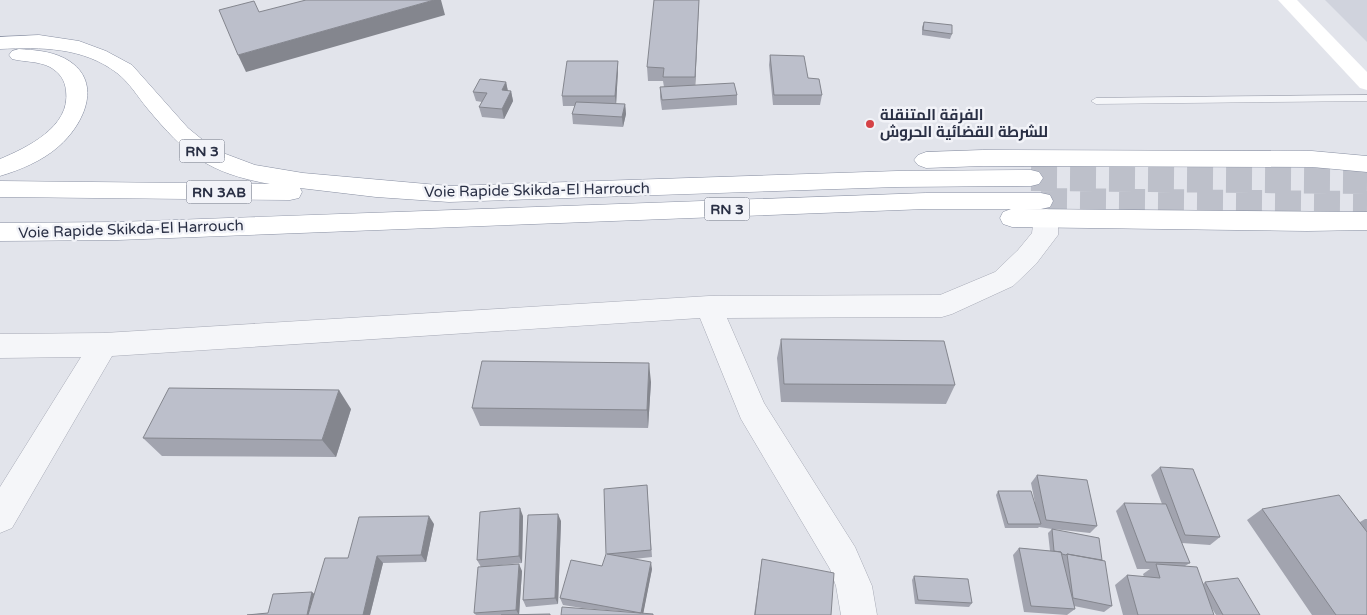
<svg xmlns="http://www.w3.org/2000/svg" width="1367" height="615" font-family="'Varela Round',Cairo,sans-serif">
	<rect width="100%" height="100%" fill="#e2e4eb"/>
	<!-- built -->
	<path fill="#d0d3dd" d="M1325 0H1367V42Z"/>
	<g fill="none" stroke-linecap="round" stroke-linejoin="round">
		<!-- highway-tunnel -->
		<path stroke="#bdc0ca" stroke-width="26" stroke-dasharray="26 13" stroke-linecap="butt" d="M1031 178 1367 181
			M1041 201 1367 204"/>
		<!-- lane casing -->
		<g stroke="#a7aab6" stroke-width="1">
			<path id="lane" d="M1367 95V101L1096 104 1091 101 1096 98Z"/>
		</g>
		<!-- street casing -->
		<g stroke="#a7aab6" stroke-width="1">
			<path id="street" d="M1046 209 1055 212 1058 218V235L1036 264 1013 286 952 314 942 317 727 318 764 403 855 547 872 586 877 615H841L836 586 830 569 741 419 700 318 112 356 12 528 0 533V487L81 357 0 358V334L104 333 709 296 940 295 995 272 1018 250 1032 233 1034 218 1037 212Z"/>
		</g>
		<!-- highway casing -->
		<g stroke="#888fa2" stroke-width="1">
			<path id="highway" d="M39 35 79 41 106 51 132 65 188 128 215 150 255 165 303 173 449 186 897 171 1031 170 1039 172 1043 178 1039 184 1031 186 897 187 449 202 376 197 300 188 302 192 299 198 290 200 0 197V181L270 184C208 173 186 155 147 108 138 97 129 82 117 73 83 47 41 47 0 49V37Z
				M19 49C34 50 50 51 64 58 105 79 85 124 58 147 42 161 20 170 0 176V159C26 148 71 127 66 91 65 80 60 73 50 67 38 61 24 62 12 59L9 55 12 51Z
				M983 150 1312 151 1367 156V172L1312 167 983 166 926 168 918 165 914 160 918 155 926 152Z
				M926 193H1041L1050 195 1053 201 1050 207 1041 209H1024L1367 212V230L1307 231 1012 227 1003 224 1000 218 1003 212 1011 209H926L118 240 0 241V223L118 222Z"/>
		</g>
		<!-- lane -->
		<use href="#lane" fill="#f5f6f9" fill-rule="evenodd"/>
		<!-- street -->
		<use href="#street" fill="#f5f6f9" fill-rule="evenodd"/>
		<!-- secondary -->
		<path fill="#fff" fill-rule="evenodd" d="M1278 0H1297L1367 72V90L1360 88Z"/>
		<!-- highway -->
		<use href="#highway" fill="#fff" fill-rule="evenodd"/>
	</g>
	<!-- wall -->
	<path fill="#a2a4af" d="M699 0 695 85 737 95V105L662 110 660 97V87H664L663 81H648L647 67Z
		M924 22 952 34 950 39 922 35V27Z
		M770 55 808 78 822 95 820 105H773L769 65Z
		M618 61V70L616 104H625L626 114 623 127 573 124 572 114 575 106H563L562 96Z
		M506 82 508 91H511L513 101 504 119 482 117 479 107 482 102 476 101 473 92Z
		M781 339 955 385 946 404 781 402 777 358Z
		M651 382 648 428 480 426 472 408Z
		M351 409 336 457 162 456 143 438Z
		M1160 467 1220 537 1210 545 1182 543 1190 563 1185 566 1203 584 1205 582 1260 615H1216L1211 607 1214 615H1123L1115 585 1127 575 1144 577 1143 574 1150 569H1137L1116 511 1124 503 1162 504 1151 475Z
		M1037 475 1097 526 1090 533 1053 529 1102 560 1112 606 1104 612 1074 606 1075 609 1067 615 1024 612 1013 555 1019 548 1050 551 1048 533 1052 529 1039 527 1038 528H1005L996 495 998 491 1035 503 1031 483Z
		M647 485 652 557 634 559 652 569 643 613 582 608 563 605 560 598 602 566Z
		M1262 509 1360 522 1365 519H1367V615H1312L1247 520Z
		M523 516 522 563 490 566 522 571 519 615H476L474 613 481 567 477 560Z
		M561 521 558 604 526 607 523 600Z
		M434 524 426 562 383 563 370 615H247L268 613 314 594 348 558Z
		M762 559 831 615H754Z
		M914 576 972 603 969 607 915 604 912 580Z"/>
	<!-- shaded-wall -->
	<path fill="#84868e" d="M434 0H441L445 15 246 72 238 55Z
		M699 0 695 91V77Z
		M618 61V70L616 106 615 96Z
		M506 82 508 92 502 90Z
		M511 91 513 101 504 119 502 109Z
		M625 104 626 114 623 127 622 117Z
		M649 363 651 382 648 428 647 410Z
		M339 390 351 409 336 457 322 440Z
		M520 508 523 516 522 563 519 556Z
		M558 514 561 521 558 604 555 598Z
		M429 516 434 524 426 562 421 555Z
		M377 556 383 563 370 615H363Z
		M651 562 652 569 643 615 641 613Z
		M519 564 522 571 519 615 516 610Z
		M312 592 319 598 316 615H307Z"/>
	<!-- building -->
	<path fill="#bcbfcb" stroke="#84868e" d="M306 0H434L238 55 219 10 254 1 259 12Z
		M654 0H699L695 77H663L664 68 647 67Z
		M924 22 952 25V34L923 30Z
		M770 55 804 56 808 78 819 79 822 95H774Z
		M567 61H618L615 96H562Z
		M480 79 506 82 502 90 511 91 502 109 479 107 487 93 473 92Z
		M734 83 737 95 662 100 660 87Z
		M576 102 625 104 622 117 572 114Z
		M781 339 944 341 955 385 784 384Z
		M482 361 649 363 647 410 472 408Z
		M169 388 339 390 322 440 143 438Z
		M1160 467 1193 469 1220 537 1185 535Z
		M1037 475 1087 480 1097 526 1046 520Z
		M647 485 651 550 607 554 651 562 641 613 560 598 571 560 602 566 606 554 604 489Z
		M998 491H1031L1041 524H1008Z
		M1339 495 1367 532V615H1336L1262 509Z
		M1124 503 1166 504 1190 563 1146 562Z
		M520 508 519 556 477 560 480 512Z
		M558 514 555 598 523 600 528 515Z
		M429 516 421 555 377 556 363 615H308L325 558H348L359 517Z
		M1052 529 1099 538 1102 560 1067 554 1066 555 1062 554 1061 552 1054 551Z
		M1019 548 1061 552 1075 609 1031 606Z
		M1067 554 1105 561 1112 606 1073 598Z
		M762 559 834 573 831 615H755Z
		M519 564 516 610 474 613 478 567Z
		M1156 564 1197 567 1214 615H1138L1127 575 1160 578Z
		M914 576 968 579 972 603 918 600Z
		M1238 578 1260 615H1223L1205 582Z
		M312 592 307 615H247L268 613 273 594Z
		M562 607 653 614V615H561Z
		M550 614V615H501Z"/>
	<!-- markers -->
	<circle fill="#d54246" stroke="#f2f3f8" stroke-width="2" cx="870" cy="124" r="5"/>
	<g text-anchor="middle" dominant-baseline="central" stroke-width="5" stroke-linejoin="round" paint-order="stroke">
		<!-- shield labels -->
		<g fill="#f2f3f8" stroke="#656a7a" stroke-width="1">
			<rect x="179.5" y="139.5" width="45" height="23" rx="4"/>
			<rect x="186.5" y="180.5" width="65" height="23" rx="4"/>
			<rect x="704.5" y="197.5" width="45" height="23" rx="4"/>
		</g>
		<g font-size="14" font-weight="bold" fill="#292f44">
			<text x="202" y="151">RN 3</text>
			<text x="219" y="192">RN 3AB</text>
			<text x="727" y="209">RN 3</text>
		</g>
		<!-- poi labels -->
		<g font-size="15" font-weight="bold" fill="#292f44" stroke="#f2f3f8" text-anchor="start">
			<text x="880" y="115">الفرقة المتنقلة<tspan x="880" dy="17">للشرطة القضائية الحروش</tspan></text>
		</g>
		<!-- street labels -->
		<g font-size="15" fill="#292f44" stroke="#f2f3f8">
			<text transform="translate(537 190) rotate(-1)">Voie Rapide Skikda-El Harrouch</text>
			<text transform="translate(131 229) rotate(-2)">Voie Rapide Skikda-El Harrouch</text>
		</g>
	</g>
</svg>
